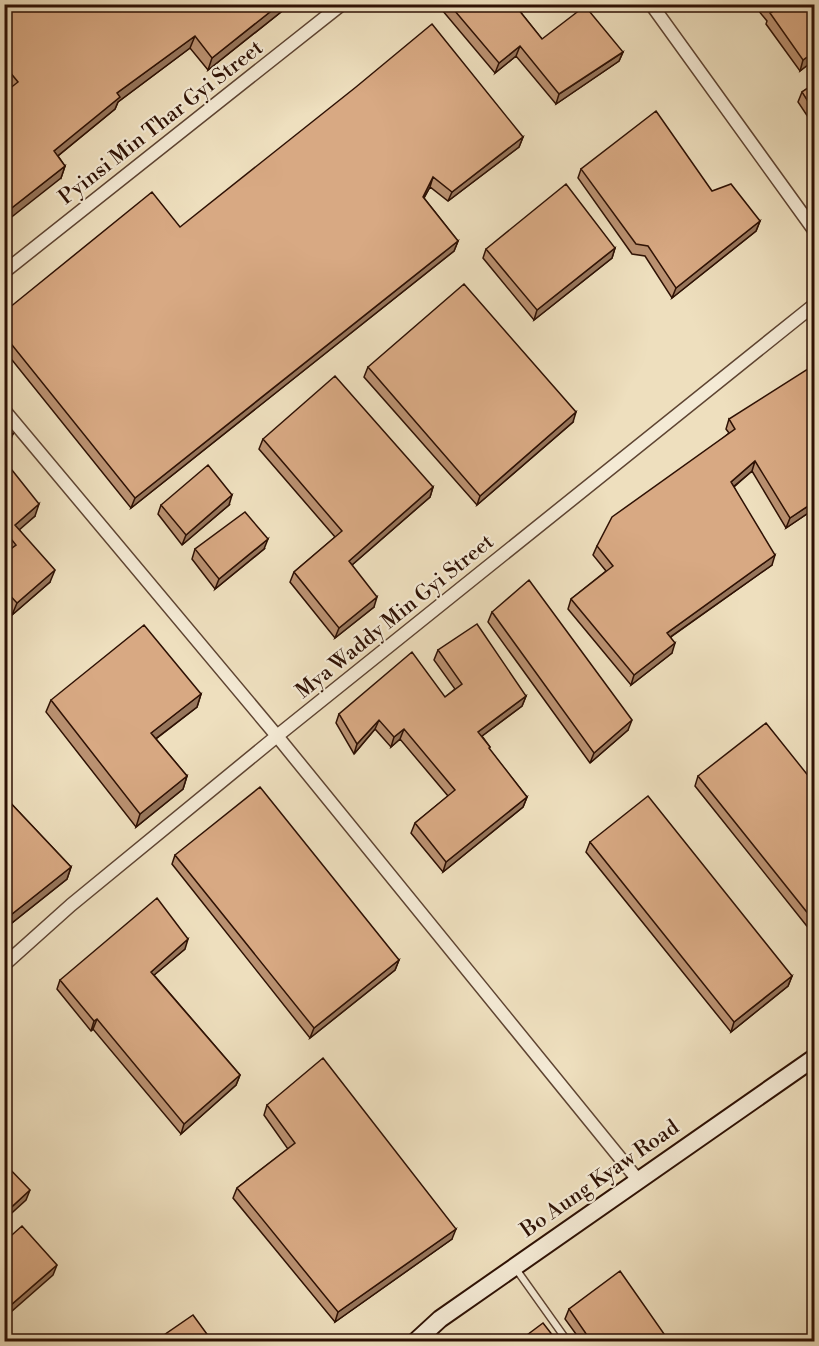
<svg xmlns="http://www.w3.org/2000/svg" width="819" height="1346" font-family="'Libre Bodoni',serif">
	<rect width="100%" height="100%" fill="#eedfbe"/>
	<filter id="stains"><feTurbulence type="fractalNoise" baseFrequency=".00333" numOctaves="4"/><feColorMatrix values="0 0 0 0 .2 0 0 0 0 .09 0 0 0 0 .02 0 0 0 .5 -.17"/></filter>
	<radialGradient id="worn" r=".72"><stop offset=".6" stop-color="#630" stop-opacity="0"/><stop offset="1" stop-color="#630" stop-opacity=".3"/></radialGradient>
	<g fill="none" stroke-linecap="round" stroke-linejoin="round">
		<!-- lane casing -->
		<g stroke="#5e4432" stroke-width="9">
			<path id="lane" d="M516 1269 568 1342"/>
		</g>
		<!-- street casing -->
		<g stroke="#5e4432" stroke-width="15">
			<path id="street" d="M651 4 814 230
				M4 272 342 4
				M4 410 277 736 638 1180
				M4 965 71 905 277 736 814 305"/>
		</g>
		<!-- secondary casing -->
		<g stroke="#2e1104" stroke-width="20">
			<path id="secondary" d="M415 1342 440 1319 814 1058"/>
		</g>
		<!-- lane -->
		<use href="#lane" stroke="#f4ead5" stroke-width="6"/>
		<!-- street -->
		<use href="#street" stroke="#f4ead5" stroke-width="12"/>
		<!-- secondary -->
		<use href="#secondary" stroke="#f4ead5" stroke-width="16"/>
	</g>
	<!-- wall -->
	<path fill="#ba9171" stroke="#2e1104" stroke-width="1.5" d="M4 4H291L208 70 190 48 118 102 115 109 58 156 65 166 61 178 10 89 4 82Z
		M437 4H514L542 39 623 52 619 61 556 104 516 56 495 73Z
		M753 4H814V60L800 71 766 24 767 21Z
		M814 84V126L798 102 802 92Z
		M523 137 519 147 448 201 430 187 424 198 458 241 454 251 131 508 4 350V312L180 227Z
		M581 169 712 191 760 221 756 231 672 298 645 256 632 254 578 178Z
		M615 248 612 258 534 320 483 258 486 249Z
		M368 367 573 422 477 505 364 377Z
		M729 419 814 509 786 528 752 471 734 487 772 565 671 637 672 653 631 685 568 609 571 599 606 571 593 555 597 546 729 433 726 429Z
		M263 439 433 487 430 497 352 565 374 607 335 638 290 582 294 572 335 537 259 449Z
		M4 460 35 516 19 529 50 582 12 615 4 606V554L8 552 4 548Z
		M161 505H229L182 545 158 514Z
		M195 549H264L215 589 192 559Z
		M492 612 628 730 590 763 488 622Z
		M438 650 526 696 522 706 482 736 490 747 489 749 527 797 523 807 443 872 411 833 415 823 448 796 400 739 391 747 375 729 354 754 336 723 339 714 445 697 455 689 434 660Z
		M201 694 197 707 156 739 187 776 183 789 136 827 46 712 51 700Z
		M698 776 814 783V935L695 786Z
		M4 796 71 867 67 879 8 926 4 922Z
		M590 842 792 976 788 986 731 1032 586 852Z
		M175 855 399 960 395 970 310 1038 172 864Z
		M185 949 154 975 240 1075 236 1085 181 1134 93 1029 91 1031 57 989 60 980Z
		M267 1105 452 1239 335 1322 233 1198 237 1188 288 1149 264 1115Z
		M569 1309 669 1341H581L565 1319Z
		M164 1335 212 1341H161Z"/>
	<!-- shaded-wall -->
	<path fill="#97765c" stroke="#2e1104" stroke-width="1.5" d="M280 4H291L208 70 212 58Z
		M195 36 190 48 118 102 115 109 49 163 54 151 117 93Z
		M520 46 516 56 495 73 499 63Z
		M623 52 619 61 556 104 559 94Z
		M814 52V60L800 71 803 60Z
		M523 137 519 147 448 201 452 192Z
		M65 166 61 178 4 223V214Z
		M433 177 430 187 419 207 423 197Z
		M760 221 756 231 672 298 676 288Z
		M458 241 454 251 131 508 135 498Z
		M615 248 612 258 534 320 537 310Z
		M576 412 573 422 477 505 480 496Z
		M13 434 8 446 4 450V441Z
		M755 461 752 471 727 492 731 482Z
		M433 487 430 497 345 571 349 561Z
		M232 495 229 505 182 545 186 535Z
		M814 502V509L786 528 790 518Z
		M39 504 35 516 11 537 15 525Z
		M268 539 264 549 215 589 219 579Z
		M775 555 772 565 663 642 667 633Z
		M55 570 50 582 12 615 17 603Z
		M377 597 374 607 335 638 339 628Z
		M675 643 672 653 631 685 634 675Z
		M201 694 197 707 146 746 151 733Z
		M526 696 522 706 474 742 478 732Z
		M379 720 375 729 354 754 357 744Z
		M632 720 628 730 590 763 594 753Z
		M404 729 400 739 391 747 394 737Z
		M187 776 183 789 136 827 140 814Z
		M527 797 523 807 443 872 446 862Z
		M71 867 67 879 8 926 12 914Z
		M188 939 185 949 147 981 151 972Z
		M399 960 395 970 310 1038 314 1028Z
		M792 976 788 986 731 1032 734 1022Z
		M97 1019 93 1029 91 1031 94 1021Z
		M240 1075 236 1085 181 1134 184 1124Z
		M30 1190 26 1200 4 1220V1214Z
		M456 1229 452 1239 335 1322 338 1312Z
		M57 1265 53 1275 4 1318V1311Z"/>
	<!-- building -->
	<path fill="#d8a983" stroke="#2e1104" stroke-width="1.5" d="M4 4H280L212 58 195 36 117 93 120 97 54 151 65 166 4 214V93L18 82 4 65Z
		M449 4H514L542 39 585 6 623 52 559 94 520 46 499 63Z
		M766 4H814V52L803 60 770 13 772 12Z
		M432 24 523 137 452 192 433 177 423 197 458 241 135 498 4 335V312L152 192 180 227 356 87Z
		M814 84V111L802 92Z
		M656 111 712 191 731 184 760 221 676 288 648 246 636 244 581 169Z
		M566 184 615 248 537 310 486 249Z
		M464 284 576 412 480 496 368 367Z
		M814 365V502L790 518 755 461 731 482 775 555 667 633 675 643 634 675 571 599 613 566 597 546 612 517 735 429 729 419Z
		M335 376 433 487 349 561 377 597 339 628 294 572 342 531 263 439Z
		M4 425 13 434 4 441Z
		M4 460 39 504 15 525 55 570 17 603 4 589V554L16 545 4 530Z
		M208 465 232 495 186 535 161 505Z
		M245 512 268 539 219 579 195 549Z
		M529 580 632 720 594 753 492 612Z
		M477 624 526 696 478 732 490 747 489 748 527 797 446 862 415 823 455 790 404 729 394 737 379 720 357 744 339 714 412 652 445 697 462 684 438 650Z
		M144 625 201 694 151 733 187 776 140 814 51 700Z
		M766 723 814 783V921L698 776Z
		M260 787 399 960 314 1028 175 855Z
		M4 796 71 867 12 914 4 906Z
		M648 796 792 976 734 1022 590 842Z
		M157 898 188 939 151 972 240 1075 184 1124 97 1019 94 1021 60 980Z
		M323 1058 456 1229 338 1312 237 1188 295 1143 267 1105Z
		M4 1163 30 1190 4 1214Z
		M22 1226 57 1265 4 1311V1242Z
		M620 1271 669 1341H591L569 1309Z
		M193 1315 212 1341H168L164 1335Z
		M543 1323 557 1341H519Z"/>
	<g text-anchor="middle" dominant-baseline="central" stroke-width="4.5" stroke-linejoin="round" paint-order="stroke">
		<!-- street labels -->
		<g font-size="21" fill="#2e1104" stroke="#f4ead5">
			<text transform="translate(161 123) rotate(-38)">Pyinsi Min Thar Gyi Street</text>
			<text transform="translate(395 617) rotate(-39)">Mya Waddy Min Gyi Street</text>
			<text transform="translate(600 1179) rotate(-35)">Bo Aung Kyaw Road</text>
		</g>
	</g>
	<!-- margin -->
	<rect width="819" height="1346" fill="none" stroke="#eedfbe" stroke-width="24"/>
	<rect x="6" y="6" width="807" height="1334" fill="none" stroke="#2e1104" stroke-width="3"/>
	<rect x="12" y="12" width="795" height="1322" fill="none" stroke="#2e1104" stroke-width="1.5"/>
	<rect width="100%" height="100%" filter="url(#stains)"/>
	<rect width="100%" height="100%" fill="url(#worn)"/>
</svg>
